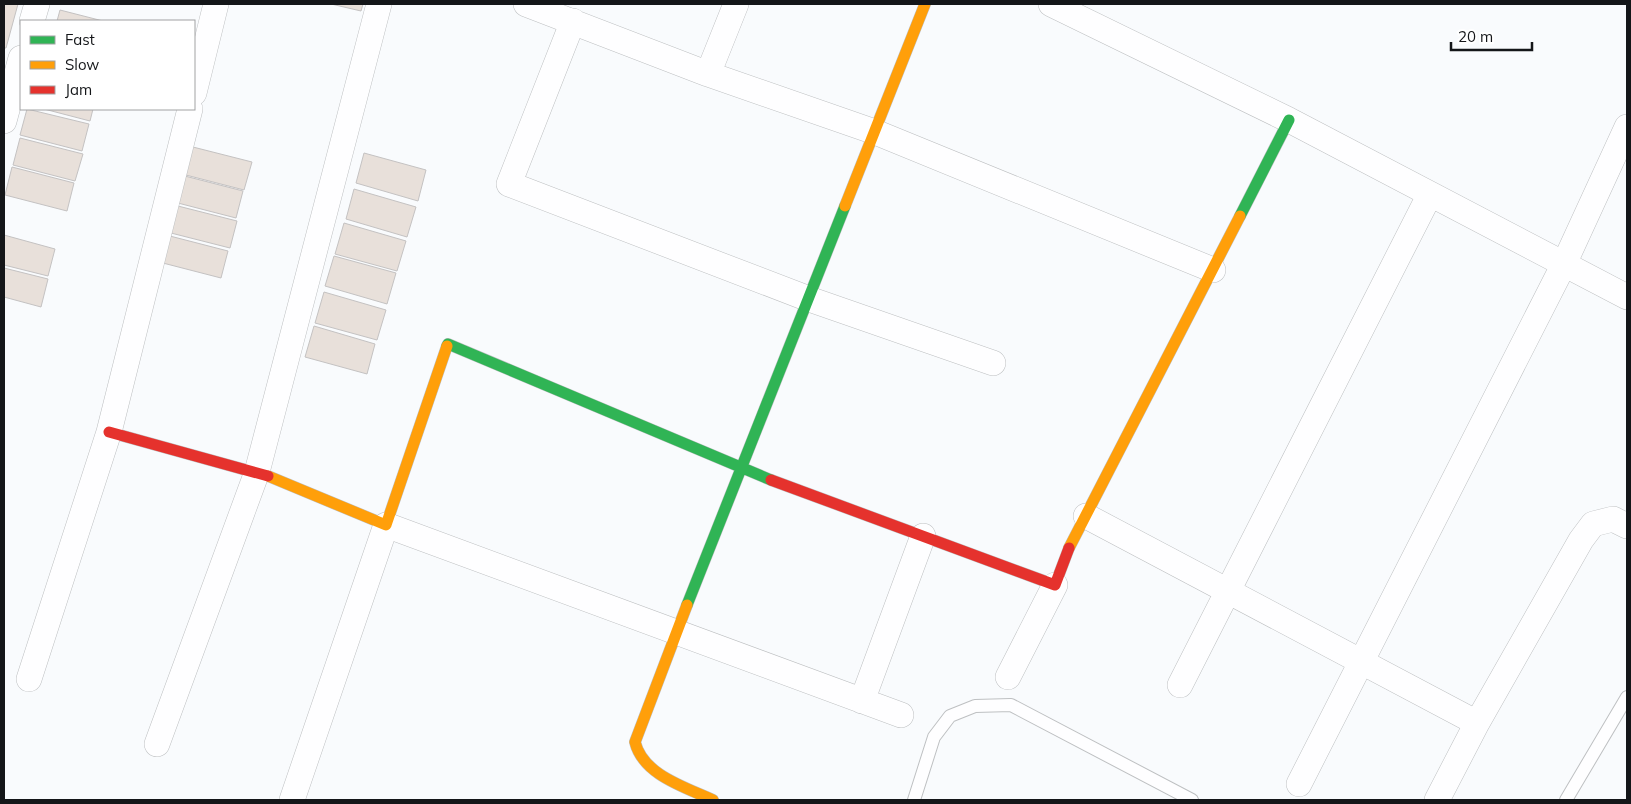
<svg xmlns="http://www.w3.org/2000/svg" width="1631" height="804" font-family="Mulish,sans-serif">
	<rect width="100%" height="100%" fill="#f9fbfd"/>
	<!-- building -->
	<path fill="#e8e0da" stroke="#c4c2c2" d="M4 4H18L6 48H4Z
		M331 4H363L361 11Z
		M60 10 103 21H57Z
		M27 109 89 124 82 151 20 135Z
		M44 109H93L90 121Z
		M20 138 83 154 75 181 13 165Z
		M189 146 252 162 244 190 182 174Z
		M364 153 426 170 418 201 356 183Z
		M12 167 74 183 67 211 5 195Z
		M181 175 243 191 236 218 174 202Z
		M354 189 416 207 407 237 346 219Z
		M174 205 237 221 230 248 167 232Z
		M344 223 406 241 397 271 335 254Z
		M4 235 55 249 48 276 4 265Z
		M166 235 228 251 221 278 159 262Z
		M334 256 396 273 387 304 325 286Z
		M4 268 48 279 41 307 4 297Z
		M324 292 386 310 377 340 315 323Z
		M314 326 375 344 367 374 305 357Z"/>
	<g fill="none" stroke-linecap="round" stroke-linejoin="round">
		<!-- lane casing -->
		<g stroke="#bec0c2" stroke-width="14">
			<path id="lane" d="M914 800 934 737 950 716 975 706 1011 705 1192 800
				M1566 800 1627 697"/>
		</g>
		<!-- street casing -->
		<g stroke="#bec0c2" stroke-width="26">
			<path id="street" d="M526 4 708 74 875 132 1213 270
				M1051 4 1289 120 1627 297
				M32 21 37 4
				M573 21 509 184 809 299 993 363
				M708 74 736 4
				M194 93 216 4
				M4 121 21 58
				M1086 516 1477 723
				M1008 677 1055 585
				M29 679 109 432 190 109
				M1180 685 1430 194
				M862 701 923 536
				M157 744 257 472 379 4
				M1299 784 1564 264 1627 127
				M292 800 386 525 901 715
				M1437 800 1477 723 1581 540 1593 524 1613 519 1627 526"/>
		</g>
		<!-- fast casing -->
		<g stroke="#bec0c2" stroke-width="12">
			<path id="fast" d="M1240 216 1289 120
				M447 346 448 344 771 480
				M687 605 845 206"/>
		</g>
		<!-- slow casing -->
		<g stroke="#bec0c2" stroke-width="12">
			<path id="slow" d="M845 206 925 4
				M268 476 386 525 447 346
				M1069 548 1240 216
				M687 605 635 742C643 775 685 787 713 800"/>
		</g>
		<!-- jam casing -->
		<g stroke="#bec0c2" stroke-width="12">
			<path id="jam" d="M109 432 268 476
				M771 480 1055 585 1069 548"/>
		</g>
		<!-- lane -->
		<use href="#lane" stroke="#fefeff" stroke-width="12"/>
		<!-- street -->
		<use href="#street" stroke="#fefeff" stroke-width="25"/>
		<!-- fast -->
		<use href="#fast" stroke="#30b455" stroke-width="11"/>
		<!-- slow -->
		<use href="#slow" stroke="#ff9f0a" stroke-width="11"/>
		<!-- jam -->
		<use href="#jam" stroke="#e5322d" stroke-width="11"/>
	</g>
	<!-- border -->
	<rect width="1631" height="804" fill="none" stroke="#141619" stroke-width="10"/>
	<!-- legend -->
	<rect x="20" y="20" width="175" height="90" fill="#ffffff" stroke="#a1a2a3"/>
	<rect x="30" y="36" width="25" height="8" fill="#30b455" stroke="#a1a2a3"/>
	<text x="65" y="45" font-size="15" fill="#141619">Fast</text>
	<rect x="30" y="61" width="25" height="8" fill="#ff9f0a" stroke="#a1a2a3"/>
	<text x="65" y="70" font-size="15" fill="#141619">Slow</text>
	<rect x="30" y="86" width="25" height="8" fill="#e5322d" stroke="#a1a2a3"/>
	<text x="65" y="95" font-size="15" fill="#141619">Jam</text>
	<!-- scale -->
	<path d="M1451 42v8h81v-8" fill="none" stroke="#141619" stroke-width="2.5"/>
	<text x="1458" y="42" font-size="15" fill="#141619" stroke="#ffffff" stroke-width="4" paint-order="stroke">20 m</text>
</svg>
